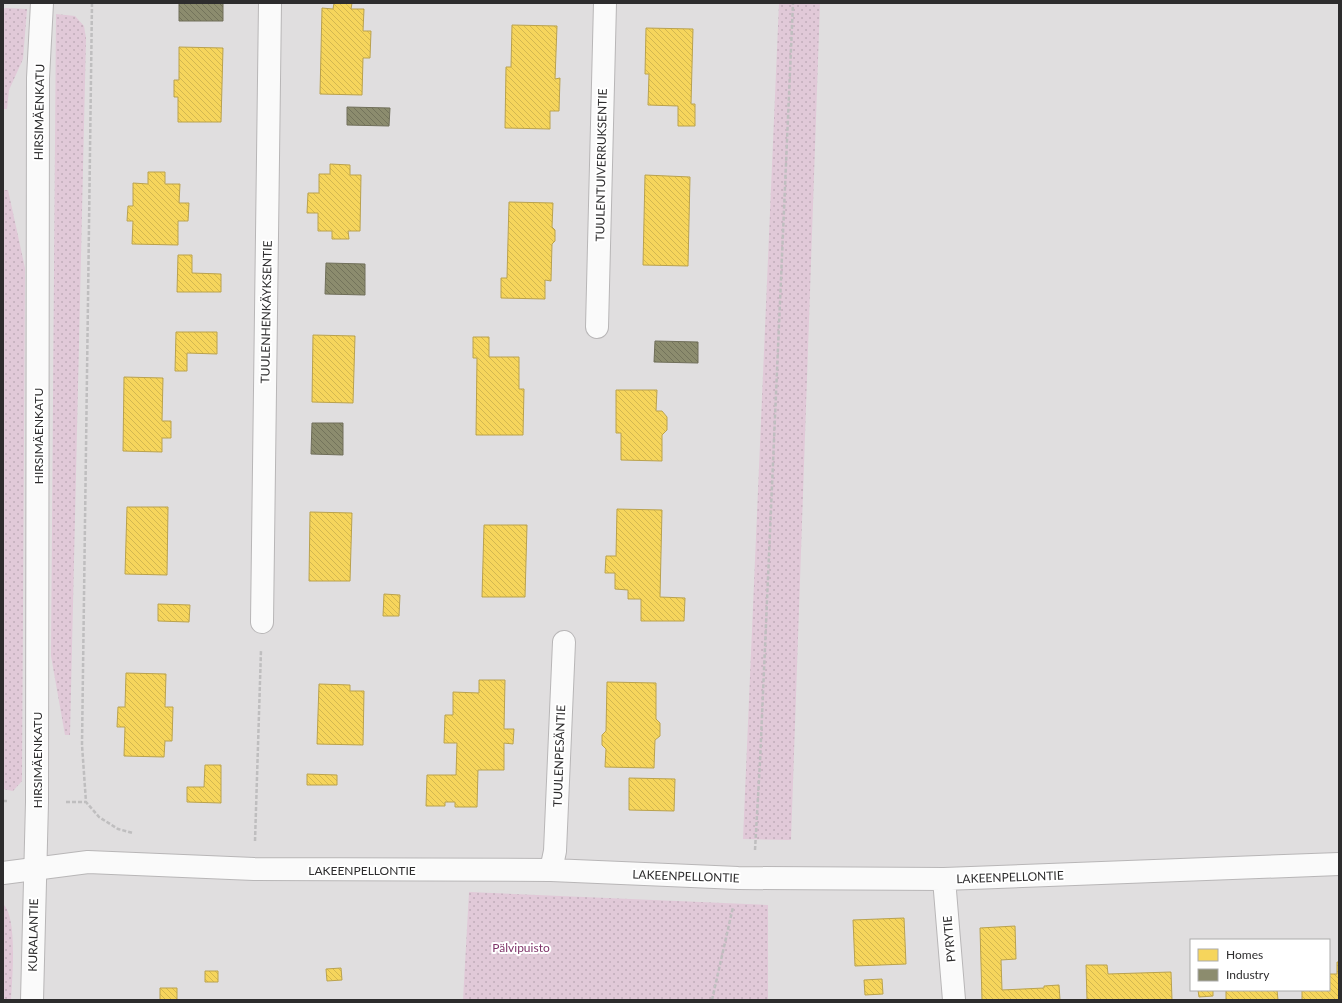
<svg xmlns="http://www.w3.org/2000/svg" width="1342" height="1003" font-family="Lato,sans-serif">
	<defs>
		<pattern id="grass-dots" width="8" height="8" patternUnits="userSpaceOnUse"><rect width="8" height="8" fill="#e1c9d8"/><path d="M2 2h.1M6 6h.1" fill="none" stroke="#c1adba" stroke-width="1.8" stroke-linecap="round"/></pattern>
		<pattern id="homes-back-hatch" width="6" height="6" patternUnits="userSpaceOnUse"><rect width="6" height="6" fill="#f6d55c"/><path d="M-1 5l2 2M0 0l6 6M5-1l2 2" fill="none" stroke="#d3b750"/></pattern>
		<pattern id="industry-back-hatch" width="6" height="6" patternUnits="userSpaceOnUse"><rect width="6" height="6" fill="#8c8c6e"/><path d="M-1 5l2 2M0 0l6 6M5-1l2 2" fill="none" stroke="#73735b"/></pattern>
	</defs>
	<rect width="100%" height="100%" fill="#e0dedf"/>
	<!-- grass -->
	<path fill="url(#grass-dots)" d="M779 3H820L791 840 743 839Z
		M6 8 27 9 23 59 9 90 7 109H3V9Z
		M56 14 75 16 84 26 86 38 70 735H65L51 656Z
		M3 190H8L25 268 22 781 13 791 3 789Z
		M469 892 768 905V1000H463Z
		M3 904C18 917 12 979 11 1000H3Z"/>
	<!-- homes -->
	<path fill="url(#homes-back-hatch)" stroke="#baa24e" d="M334 3H352L351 9H364L363 31H371L370 58H363L362 95 320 94 322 8 333 9Z
		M512 25 557 26 555 79 560 78 559 111H550V129L505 128 506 67H511Z
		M646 28 693 29 691 104H695V126H678V106L648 105 649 74H645Z
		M179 47 223 48 221 122H178V97H174V80H179Z
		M330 164 350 165V175H361L360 231H348L349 239H332V231H318V213H307L308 193H319V174H330Z
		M148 172H165V184H180L179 203H189L188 221H178V245L132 244 133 221H127L128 206H133V183L148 184Z
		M645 175 690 177 688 266 643 265Z
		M509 202 553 203 552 227 555 230V241L552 244 551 281 545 280V299L501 298V278H507Z
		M178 255H192V273L221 274V292H177Z
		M176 332H217V354L187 353V371H175Z
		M313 335 355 336 353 403 312 402Z
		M473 337H489V357H519V389H524L523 435H476L477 358H473Z
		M124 377 163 378 162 421H171V438H162V452L123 451Z
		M616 390H657L656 411H662L667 417V430L662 435V461L621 460V433H616Z
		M127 507H168L167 575 125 574Z
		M617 509 662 510 660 597 685 598 684 621H641V599H628V590L615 589V573H605L606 556H616Z
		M310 512 352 513 350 581H309Z
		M484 525H527L525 597H482Z
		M384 594 400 595 399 616H383Z
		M158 604 190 605 189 622 158 621Z
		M126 673 166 674 165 707H173L172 741H165L164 757 124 756 125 727H117L118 707H125Z
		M479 680H505L504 729H514L513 744 504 743V770H478L477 807H455V802H445V806H426L427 775H456L457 743H444L445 715H453V692L479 693Z
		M607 682 656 683V719L660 723V736L655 740 654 768 605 767 606 749 602 745V735L606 731Z
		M319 684 350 685V691H364L363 745 317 744Z
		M205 765H221V803L187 802V787H204Z
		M307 774 337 775V785H307Z
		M629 778 675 779 674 811 629 810Z
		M904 918 906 964 855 966 853 920Z
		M1015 926 1016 959 1001 960 1002 990 1044 988V986L1059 985 1060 1000H982L980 928Z
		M1337 962H1339V1000H1302V990H1329V974H1337Z
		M1086 965H1107L1108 974 1171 972 1172 1000H1087Z
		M341 968 342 980 327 981 326 969Z
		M205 971H218V982H205Z
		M882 979 883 994 865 995 864 980Z
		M160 988H177V1000H160Z
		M1198 990H1213V996L1199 997Z
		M1226 990H1277L1278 1000H1226Z"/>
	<!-- industry -->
	<path fill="url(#industry-back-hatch)" stroke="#706f5a" d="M179 3H223V21H179Z
		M347 107 390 108 389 126 347 125Z
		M326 263 365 264V295L325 294Z
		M655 341 698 342V363L654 362Z
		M312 423H343V455L311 454Z"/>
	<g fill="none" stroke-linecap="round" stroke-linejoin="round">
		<!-- minor casing -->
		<g stroke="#b8b6b7" stroke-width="24">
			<path id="minor" d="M597 327 605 3
				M262 622 270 3
				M551 870 555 851 564 642
				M3 873 88 862 254 869 551 870 738 878 944 879 1339 864
				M944 879 954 1000"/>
		</g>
		<!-- tertiary casing -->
		<g stroke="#b8b6b7" stroke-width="24">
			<path id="tertiary" d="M32 1000 37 802 38 78 42 3"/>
		</g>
		<!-- path -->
		<path stroke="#bfbebf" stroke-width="2.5" stroke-dasharray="4 2" stroke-linecap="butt" d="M92 3 82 745 86 802 99 817 118 829 133 833
			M3 801H9
			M66 802H86
			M255 841 261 650
			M755 850 760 762 793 3
			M712 1000 733 907"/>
		<!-- minor -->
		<use href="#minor" stroke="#fafafa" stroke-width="22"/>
		<!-- tertiary -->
		<use href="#tertiary" stroke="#fafafa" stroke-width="22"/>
	</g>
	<g text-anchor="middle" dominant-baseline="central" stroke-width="4" stroke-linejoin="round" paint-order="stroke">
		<!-- street labels -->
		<g font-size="12" fill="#2d2c2d" stroke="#fff">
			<text transform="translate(39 112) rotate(-89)">HIRSIMÄENKATU</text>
			<text transform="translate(601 165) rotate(-89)">TUULENTUIVERRUKSENTIE</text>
			<text transform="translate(266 312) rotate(-89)">TUULENHENKÄYKSENTIE</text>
			<text transform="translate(38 436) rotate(-90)">HIRSIMÄENKATU</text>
			<text transform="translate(559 756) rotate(-88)">TUULENPESÄNTIE</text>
			<text transform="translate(37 760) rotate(-90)">HIRSIMÄENKATU</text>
			<text x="362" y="870">LAKEENPELLONTIE</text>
			<text transform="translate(686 876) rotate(2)">LAKEENPELLONTIE</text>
			<text transform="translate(1010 877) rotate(-2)">LAKEENPELLONTIE</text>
			<text transform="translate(33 935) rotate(-89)">KURALANTIE</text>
			<text transform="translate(949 939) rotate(-95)">PYRYTIE</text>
		</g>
		<!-- park labels -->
		<g font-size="12" fill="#7f3469" stroke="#fff">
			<text x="521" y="947">Pälvipuisto</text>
		</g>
	</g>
	<!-- border -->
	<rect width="1342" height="1003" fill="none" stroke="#2d2c2d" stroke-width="8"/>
	<!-- legend -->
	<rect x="1190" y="939" width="140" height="52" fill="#ffffff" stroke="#ababab"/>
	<rect x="1198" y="949" width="20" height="12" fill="#f6d55c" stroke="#ababab"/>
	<text x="1226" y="959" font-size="12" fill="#2d2c2d">Homes</text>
	<rect x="1198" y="969" width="20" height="12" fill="#8c8c6e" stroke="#ababab"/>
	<text x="1226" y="979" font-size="12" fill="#2d2c2d">Industry</text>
</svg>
